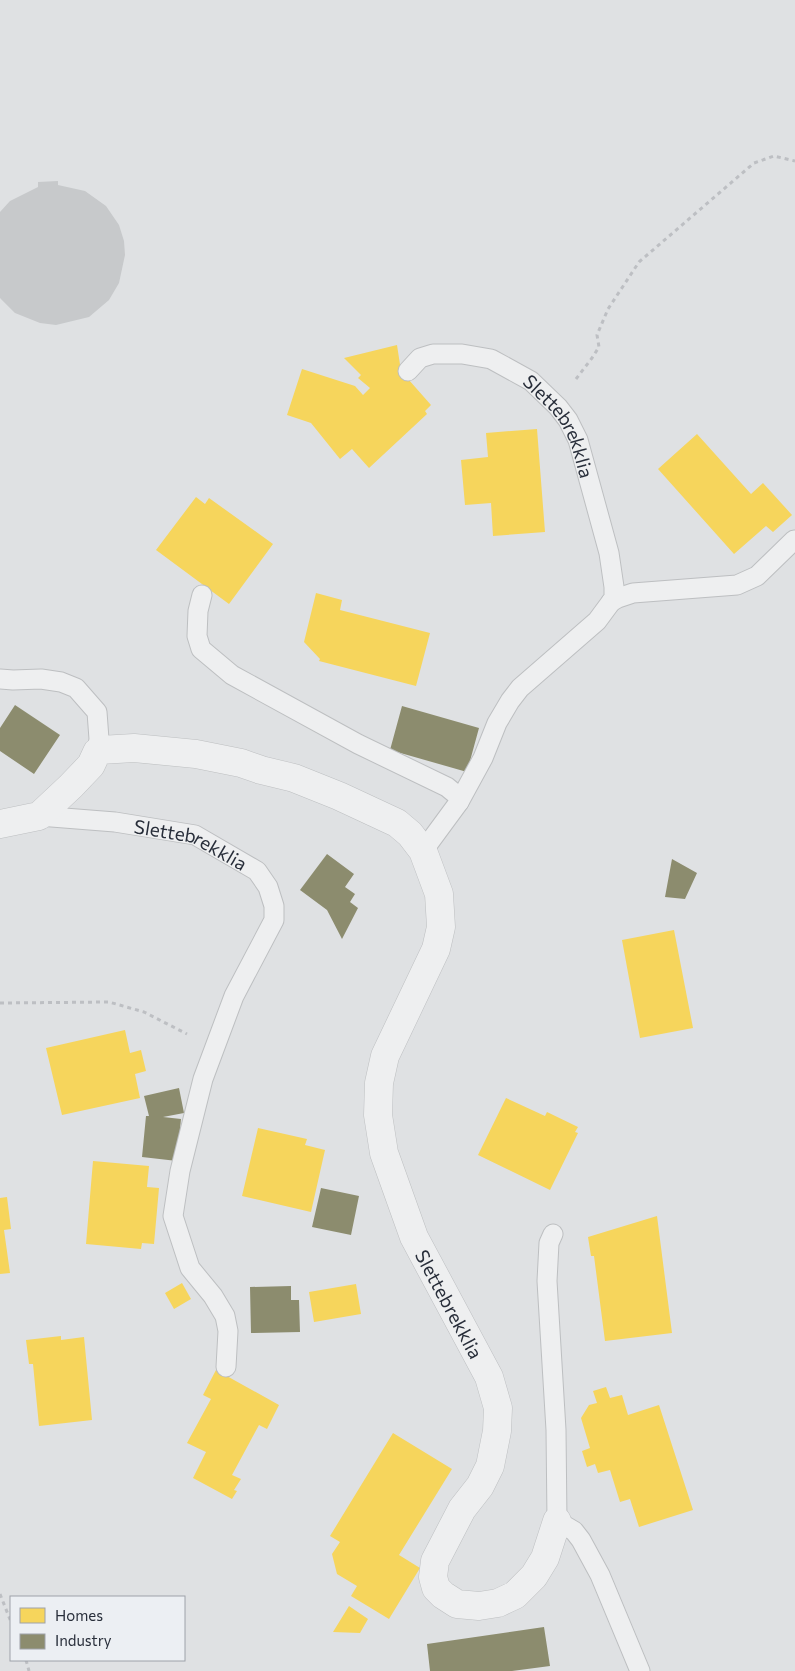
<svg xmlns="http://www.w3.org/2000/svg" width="795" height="1671" font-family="Commissioner,sans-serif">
	<rect width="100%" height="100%" fill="#dfe1e3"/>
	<!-- homes -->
	<path fill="#f6d55c" d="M397 345 401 371 431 405 425 411 427 414 369 468 352 449 340 459 311 423 287 415 302 369 355 386 363 395 370 388 358 378 361 375 344 358Z
		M537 429 545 532 493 536 491 503 465 505 461 460 488 457 486 433Z
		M697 434 751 494 763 483 792 515 773 532 766 526 734 554 658 469Z
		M196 497 205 504 209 498 273 544 229 604 156 550Z
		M316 593 342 600 340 610 430 633 416 686 319 661 320 659 304 642Z
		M674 930 693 1028 640 1038 622 940Z
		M125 1030 130 1053 141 1050 146 1071 135 1074 140 1098 62 1115 46 1048Z
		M506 1098 545 1116 547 1112 578 1127 575 1132 578 1133 550 1190 478 1155Z
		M258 1128 307 1139 305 1145 325 1150 311 1212 242 1196Z
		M93 1161 149 1166 147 1187 159 1188 154 1244 142 1243 141 1249 86 1244Z
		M7 1197 11 1229 4 1230 10 1273 0 1274V1198Z
		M657 1216 672 1333 605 1341 594 1256H591L588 1237Z
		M182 1283 191 1299 174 1309 165 1293Z
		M356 1284 361 1314 314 1322 309 1292Z
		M61 1336V1340L84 1337 92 1420 39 1426 33 1364H29L26 1340Z
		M216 1370 279 1405 267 1429 259 1425 232 1475 241 1479 234 1490 237 1491 232 1499 193 1478 206 1452 187 1443 211 1399 203 1395Z
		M606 1387 610 1398 622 1395 628 1415 659 1405 693 1510 639 1527 630 1499 620 1502 610 1470 598 1473 595 1464 587 1467 582 1451 590 1448 581 1418 589 1405 597 1403 593 1391Z
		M393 1433 452 1469 399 1555 420 1568 389 1619 351 1596 357 1586 337 1574 332 1554 340 1542 330 1536Z
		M349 1606 368 1619 360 1633 333 1632Z"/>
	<!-- industry -->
	<path fill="#8c8c6e" d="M15 705 60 735 34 774 0 751V728Z
		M402 706 479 728 467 772 390 750Z
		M327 854 354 874 345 887 355 894 350 902 358 908 342 939 327 910 300 890Z
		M672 859 697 873 685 899 665 897Z
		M179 1088 184 1113 163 1117 181 1119 177 1161 142 1157 146 1116H149L144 1096Z
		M321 1188 359 1196 351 1235 312 1227Z
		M291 1286V1300H299L300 1332 251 1333 250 1287Z
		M544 1627 550 1666 512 1671H430L427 1644Z"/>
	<!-- building -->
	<path fill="#c7c9cb" d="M58 181V185L85 191 106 206 119 225 124 241 125 255 119 283 109 300 89 317 56 325 40 323 15 313 0 298V212L10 201 38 187V182Z"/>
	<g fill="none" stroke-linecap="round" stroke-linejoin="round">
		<!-- service casing -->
		<g stroke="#bdbfc1" stroke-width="21">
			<g id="service">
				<path id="s1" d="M408 371 420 358 433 354H462L491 359 531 381 558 407 568 420 578 440 609 553 614 587V598L597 621 520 688 510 701 497 723 483 758 459 802 423 851"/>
				<path d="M202 595 198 611 197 636 201 649 232 675 358 744 447 787 458 796 459 802"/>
				<path d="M611 602 618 598 633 593 737 585 757 576 794 540"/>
				<path d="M0 679 13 680 41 679 61 682 76 688 97 712 99 739 97 752"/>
				<path id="s2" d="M39 816 115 822 195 835 257 871 268 887 274 906V920L234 996 203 1079 180 1171 173 1216 190 1268 213 1296 225 1316 228 1331 226 1367"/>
				<path d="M553 1234 549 1243 547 1281 556 1430 557 1521 574 1531 581 1540 600 1575 640 1671"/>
			</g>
		</g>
		<!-- minor casing -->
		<g stroke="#bdbfc1" stroke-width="29">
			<g id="minor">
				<path id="s3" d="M0 824 39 816 71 786 91 765 97 752 100 750 134 748 196 754 241 763 261 770 294 778 339 796 397 823 410 834 423 851 439 894 441 927 436 949 385 1056 379 1083 378 1115 384 1153 414 1237 489 1377 498 1408 497 1431 490 1466 480 1486 462 1509 435 1561 433 1577 436 1588 443 1595 457 1604 479 1606 498 1603 515 1595 534 1576 545 1558 557 1521"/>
			</g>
		</g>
		<!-- path -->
		<path stroke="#bdbfc3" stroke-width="3" stroke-dasharray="4 4" stroke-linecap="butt" d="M576 379 592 358 599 347 597 335 608 309 639 262 754 163 774 156 795 161
			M0 1003 109 1002 144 1012 187 1034
			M0 1594 11 1622
			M26 1660 29 1671"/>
		<!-- service -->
		<use href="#service" stroke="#eeeff0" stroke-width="19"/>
		<!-- minor -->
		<use href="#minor" stroke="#eeeff0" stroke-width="28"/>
	</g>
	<g text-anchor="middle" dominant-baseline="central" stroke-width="5" stroke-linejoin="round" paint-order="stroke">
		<!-- street labels -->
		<g font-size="19" fill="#282e3a" stroke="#eceff3">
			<text stroke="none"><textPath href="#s1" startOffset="190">Slettebrekklia</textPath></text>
			<text stroke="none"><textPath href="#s2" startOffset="156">Slettebrekklia</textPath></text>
			<text stroke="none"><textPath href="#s3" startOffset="962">Slettebrekklia</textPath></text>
		</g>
	</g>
	<!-- legend -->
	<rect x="10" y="1596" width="175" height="65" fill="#eceff3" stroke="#9ea2a9"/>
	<rect x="20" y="1608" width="25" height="15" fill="#f6d55c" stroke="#9ea2a9"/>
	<text x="55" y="1621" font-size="15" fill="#282e3a">Homes</text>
	<rect x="20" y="1634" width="25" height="15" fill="#8c8c6e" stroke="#9ea2a9"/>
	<text x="55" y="1646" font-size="15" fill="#282e3a">Industry</text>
</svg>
